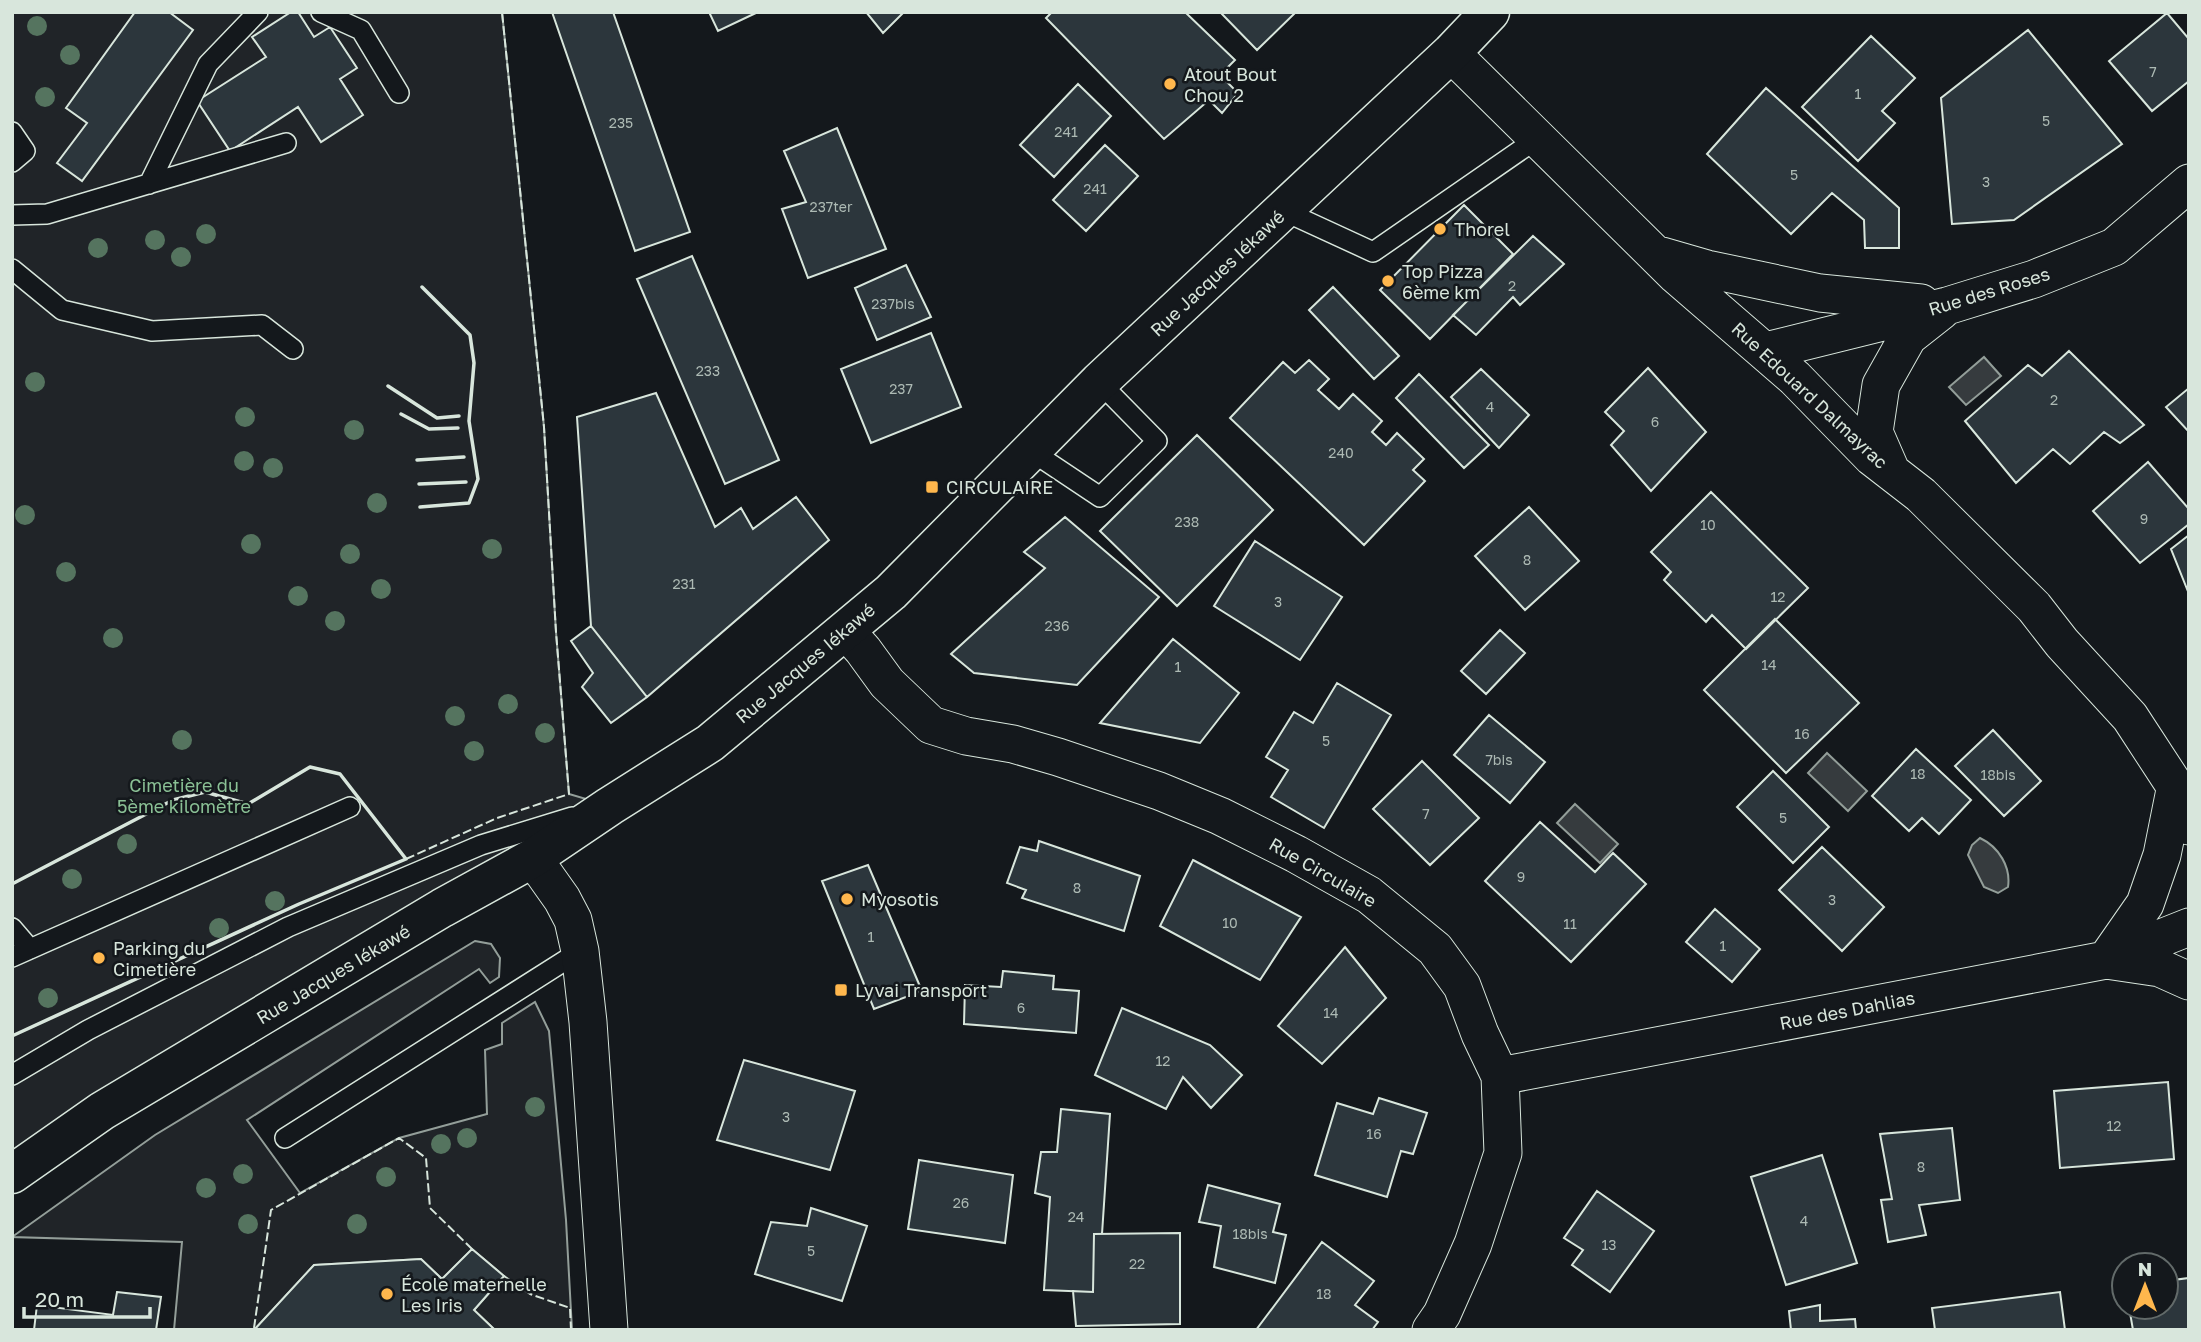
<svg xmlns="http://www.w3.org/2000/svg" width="2201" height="1342" font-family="'Golos Text',sans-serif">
	<rect width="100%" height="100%" fill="#14181c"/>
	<!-- green -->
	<path fill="#202428" stroke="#939e99" stroke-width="2" d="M12 12H502L544 427 556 632 569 794 610 806 12 1174Z
		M475 941 491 944 500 958 499 977 490 983 479 969 247 1120 300 1193 399 1138 487 1114 485 1050 502 1044V1023L535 1002 549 1031 566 1220 572 1330H495L474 1310 504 1276 472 1249 442 1279 421 1259 314 1265 254 1330H174L182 1242 12 1237 155 1135Z"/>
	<!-- water -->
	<path fill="#363b3e" stroke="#939e99" stroke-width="2" d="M1984 357 2001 376 1966 405 1949 387Z
		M1827 753 1867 791 1848 811 1808 773Z
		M1575 804 1618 844 1600 863 1557 823Z
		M1980 838C1999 847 2011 867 2008 887L1998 893 1984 887 1968 855 1972 845Z"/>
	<!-- building -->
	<path fill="#2c363c" stroke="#d8e6dc" stroke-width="2" d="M135 12H169L193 30 82 181 57 163 87 123 66 108Z
		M291 12H298L314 37 330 27 357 68 340 79 363 115 321 142 298 107 230 151 197 101 266 57 252 37Z
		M552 12H613L690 232 635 251Z
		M709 12H758L718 31Z
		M866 12H904L883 33Z
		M1052 12H1185L1235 60 1220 75 1238 93 1222 113 1209 100 1164 139 1046 18Z
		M1220 12H1296L1257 50Z
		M2167 13 2189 39V81L2152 111 2109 61Z
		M2028 30 2122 144 2014 220 1952 224 1941 98Z
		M1871 36 1915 78 1882 111 1895 123 1858 161 1802 107Z
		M1078 84 1111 116 1054 177 1020 145Z
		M1766 88 1899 208V248H1865L1864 220 1832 193 1791 234 1707 154Z
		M837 128 886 249 808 278 782 209 806 202 784 151Z
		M1105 145 1138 176 1086 231 1053 200Z
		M1464 205 1513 254 1430 339 1380 290Z
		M1533 236 1564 264 1520 305 1513 297 1476 335 1453 315Z
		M692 256 779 460 725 484 637 279Z
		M906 265 931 317 877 340 855 288Z
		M1333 287 1399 356 1374 379 1309 310Z
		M931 333 961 407 871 443 841 369Z
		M2069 351 2144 425 2120 443 2104 432 2070 464 2053 449 2016 483 1965 421 2028 365 2042 376Z
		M1309 360 1329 379 1318 390 1339 409 1353 394 1382 421 1372 432 1386 445 1397 433 1424 459 1413 470 1425 481 1364 545 1230 418 1283 362 1295 373Z
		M1648 368 1706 432 1651 491 1611 445 1624 431 1605 412Z
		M1481 369 1529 415 1499 448 1451 397Z
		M1419 374 1489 445 1464 468 1396 398Z
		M2189 388V432L2166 407Z
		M656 393 715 527 741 508 753 529 796 497 829 540 647 697 591 626 577 417Z
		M1197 435 1273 510 1177 606 1100 531Z
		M2148 462 2189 509V524L2140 563 2093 511Z
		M1711 492 1808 588 1746 649 1712 615 1706 622 1664 580 1671 572 1651 552Z
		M1529 507 1579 561 1525 610 1475 556Z
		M1065 517 1159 597 1077 685 974 673 951 654 1045 568 1024 552Z
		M2189 535V594L2171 549Z
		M1255 541 1342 597 1300 660 1214 606Z
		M1775 619 1859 703 1786 773 1704 690Z
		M591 626 647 697 611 723 582 687 593 673 571 641Z
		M1500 630 1525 653 1486 694 1461 671Z
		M1173 639 1239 693 1200 743 1100 723Z
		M1337 683 1391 715 1324 828 1271 797 1288 770 1266 757 1294 712 1313 723Z
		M1489 715 1545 762 1510 803 1454 755Z
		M1993 730 2041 781 2004 816 1955 766Z
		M1916 749 1971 800 1939 834 1922 818 1909 831 1872 796Z
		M1422 761 1479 818 1430 865 1373 809Z
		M1773 771 1829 827 1793 863 1737 807Z
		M1540 822 1595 872 1613 853 1646 884 1571 962 1485 881Z
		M1039 841 1140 876 1124 931 1022 898 1026 890 1007 883 1020 847 1037 851Z
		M1822 847 1884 907 1842 951 1779 890Z
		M1193 860 1301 917 1260 980 1160 926Z
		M868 865 922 991 874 1009 822 881Z
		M1715 909 1760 949 1732 982 1686 942Z
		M1345 947 1386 998 1322 1064 1278 1026Z
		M1003 971 1054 976 1053 989 1079 991 1076 1033 964 1024 965 985 1001 987Z
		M1122 1008 1210 1045 1242 1075 1211 1108 1183 1077 1166 1109 1095 1075Z
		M744 1060 855 1091 830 1170 717 1140Z
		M2168 1082 2174 1159 2060 1168 2054 1091Z
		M1379 1098 1427 1113 1413 1154 1401 1151 1387 1197 1315 1175 1337 1103 1373 1114Z
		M1061 1109 1110 1114 1102 1234H1094L1093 1292 1044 1290 1050 1197 1035 1193 1041 1152H1057Z
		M1952 1128 1960 1200 1919 1205 1926 1235 1888 1242 1881 1200 1892 1199 1880 1134Z
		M1822 1155 1857 1263 1786 1285 1751 1177Z
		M919 1160 1013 1175 1005 1243 908 1229Z
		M1208 1185 1280 1204 1273 1232 1286 1235 1275 1283 1214 1267 1221 1226 1199 1222Z
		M1597 1191 1654 1231 1610 1292 1572 1265 1583 1250 1564 1238Z
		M811 1208 867 1226 842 1301 755 1274 771 1222 807 1226Z
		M1180 1233V1324L1076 1326 1073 1291 1093 1292 1094 1234Z
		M1322 1242 1374 1281 1355 1305 1378 1322 1372 1330H1256Z
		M472 1249 504 1276 474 1310 495 1330H254L314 1265 421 1259 442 1279Z
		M2189 1278V1330H2133L2129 1307H2166V1281Z
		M117 1292 161 1297 156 1330H34L37 1305 113 1315Z
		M2060 1292 2065 1330H1935L1932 1308Z
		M1820 1305V1321L1855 1319 1856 1330H1791L1789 1311Z"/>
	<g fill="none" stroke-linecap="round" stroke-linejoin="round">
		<!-- lane casing -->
		<g stroke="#d8e6dc" stroke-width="22">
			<path id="lane" d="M321 12 361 30 399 93
				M12 132 25 151 12 162
				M149 184 208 64 258 12
				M1284 211 1373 252 1538 138
				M12 215 47 214 286 143
				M12 269 62 310 152 331 262 325 293 349
				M1031 451 1100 497 1157 441 1099 382
				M12 928 30 949
				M12 957 350 807
				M12 1075 88 1030 288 927 481 845 572 817
				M285 1138 580 951"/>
		</g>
		<!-- street casing -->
		<g stroke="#d8e6dc" stroke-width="39">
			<path id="street" d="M1451 53 1676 275 1795 378 1872 457 1921 495 2034 607 2062 643 2130 717 2175 786 2189 826
				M1662 256 1707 269 1820 293 1921 303
				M1766 351 1947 306 2034 279 2114 247 2189 183
				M1891 471 1874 432 1881 385 1908 337 1941 311
				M846 631 863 650 887 683 931 725 966 736 1013 744 1058 757 1159 791 1220 816 1296 854 1369 895 1435 949 1462 986 1480 1034 1500 1076 1503 1153 1473 1244 1442 1314 1431 1330
				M2175 790 2162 855 2145 904 2106 960 2160 968 2189 981
				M533 858 562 899 573 920 580 951 588 1022 609 1330
				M1500 1076 2106 960 2189 927"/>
		</g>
		<!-- primary casing -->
		<g stroke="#d8e6dc" stroke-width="41">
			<path id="primary" d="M12 1174 102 1111 442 908 533 858 610 806 710 743 891 592 1099 382 1451 53 1490 12"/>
		</g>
		<!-- lane -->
		<use href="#lane" stroke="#14181c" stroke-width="19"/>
		<!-- street -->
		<use href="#street" stroke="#14181c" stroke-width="37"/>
		<!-- primary -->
		<use href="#primary" stroke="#14181c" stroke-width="38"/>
		<!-- fence -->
		<path stroke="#d8e6dc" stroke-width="2" stroke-dasharray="9 3.5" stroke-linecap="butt" d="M406 859 497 818 569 794 556 632 544 427 502 12
			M504 1276 530 1294 570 1308 571 1330
			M254 1328 271 1210 399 1138 426 1158 430 1208 472 1249"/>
		<!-- wall -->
		<path stroke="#d8e6dc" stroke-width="3.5" d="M388 386 437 418 459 416
			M401 414 429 429 458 428
			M417 460 464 457
			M419 484 466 482
			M420 507 469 503 478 479 469 421 474 363 470 335 422 287
			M12 884 173 800 205 792 248 804 310 767 340 774 406 859 299 904 12 1036"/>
	</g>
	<!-- trees -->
	<g fill="#55745f">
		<circle cx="37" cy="26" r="10"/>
		<circle cx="70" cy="55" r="10"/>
		<circle cx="45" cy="97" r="10"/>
		<circle cx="206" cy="234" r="10"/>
		<circle cx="155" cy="240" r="10"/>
		<circle cx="98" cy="248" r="10"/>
		<circle cx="181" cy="257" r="10"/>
		<circle cx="35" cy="382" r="10"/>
		<circle cx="245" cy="417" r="10"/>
		<circle cx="354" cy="430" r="10"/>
		<circle cx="244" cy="461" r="10"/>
		<circle cx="273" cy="468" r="10"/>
		<circle cx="377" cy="503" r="10"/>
		<circle cx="25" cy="515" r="10"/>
		<circle cx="251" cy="544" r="10"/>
		<circle cx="492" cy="549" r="10"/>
		<circle cx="350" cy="554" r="10"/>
		<circle cx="66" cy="572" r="10"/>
		<circle cx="381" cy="589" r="10"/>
		<circle cx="298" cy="596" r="10"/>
		<circle cx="335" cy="621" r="10"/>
		<circle cx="113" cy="638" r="10"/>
		<circle cx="508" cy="704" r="10"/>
		<circle cx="455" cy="716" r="10"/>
		<circle cx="545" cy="733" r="10"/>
		<circle cx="182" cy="740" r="10"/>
		<circle cx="474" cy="751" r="10"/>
		<circle cx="127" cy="844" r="10"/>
		<circle cx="72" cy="879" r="10"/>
		<circle cx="275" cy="901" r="10"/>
		<circle cx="219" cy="928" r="10"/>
		<circle cx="48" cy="998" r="10"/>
		<circle cx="535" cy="1107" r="10"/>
		<circle cx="467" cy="1138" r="10"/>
		<circle cx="441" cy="1144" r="10"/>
		<circle cx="243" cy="1174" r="10"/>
		<circle cx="386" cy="1177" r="10"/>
		<circle cx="206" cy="1188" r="10"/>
		<circle cx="248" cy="1224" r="10"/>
		<circle cx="357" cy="1224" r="10"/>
	</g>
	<!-- markers -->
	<g fill="#ffb74d" stroke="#14181c" stroke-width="2.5">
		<circle cx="1170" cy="84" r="7"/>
		<circle cx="1440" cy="229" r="7"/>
		<circle cx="1388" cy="281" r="7"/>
		<rect x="925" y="480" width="14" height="14" rx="3.5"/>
		<circle cx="847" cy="899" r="7"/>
		<circle cx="99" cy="958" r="7"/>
		<rect x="834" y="983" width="14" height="14" rx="3.5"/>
		<circle cx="387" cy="1294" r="7"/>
	</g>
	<g text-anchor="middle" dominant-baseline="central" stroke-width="5" stroke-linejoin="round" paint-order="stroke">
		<!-- number labels -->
		<g font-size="14" fill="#adbab4">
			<text x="2153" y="71">7</text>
			<text x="1858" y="93">1</text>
			<text x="2046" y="120">5</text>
			<text x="621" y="122">235</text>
			<text x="1066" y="131">241</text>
			<text x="1794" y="174">5</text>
			<text x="1986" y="181">3</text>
			<text x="1095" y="188">241</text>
			<text x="831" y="206">237ter</text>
			<text x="1512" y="285">2</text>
			<text x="893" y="303">237bis</text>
			<text x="708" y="370">233</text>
			<text x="901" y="388">237</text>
			<text x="2054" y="399">2</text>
			<text x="1490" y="406">4</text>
			<text x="1655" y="421">6</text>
			<text x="1341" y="452">240</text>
			<text x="2144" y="518">9</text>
			<text x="1187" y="521">238</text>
			<text x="1708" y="524">10</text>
			<text x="1527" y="559">8</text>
			<text x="684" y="583">231</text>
			<text x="1778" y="596">12</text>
			<text x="1278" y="601">3</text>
			<text x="1057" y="625">236</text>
			<text x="1769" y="664">14</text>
			<text x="1178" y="666">1</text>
			<text x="1802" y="733">16</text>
			<text x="1326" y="740">5</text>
			<text x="1499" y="759">7bis</text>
			<text x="1918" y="773">18</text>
			<text x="1998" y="774">18bis</text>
			<text x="1426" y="813">7</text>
			<text x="1783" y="817">5</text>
			<text x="1521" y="876">9</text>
			<text x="1077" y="887">8</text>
			<text x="1832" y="899">3</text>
			<text x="1230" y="922">10</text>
			<text x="1570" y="923">11</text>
			<text x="871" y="936">1</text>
			<text x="1723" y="945">1</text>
			<text x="1021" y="1007">6</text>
			<text x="1331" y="1012">14</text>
			<text x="1163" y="1060">12</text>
			<text x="786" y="1116">3</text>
			<text x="2114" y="1125">12</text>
			<text x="1374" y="1133">16</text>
			<text x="1921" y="1166">8</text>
			<text x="961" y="1202">26</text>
			<text x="1076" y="1216">24</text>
			<text x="1804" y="1220">4</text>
			<text x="1250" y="1233">18bis</text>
			<text x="1609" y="1244">13</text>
			<text x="811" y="1250">5</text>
			<text x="1137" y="1263">22</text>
			<text x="1324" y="1293">18</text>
		</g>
		<!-- poi labels -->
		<g font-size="18" fill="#d8e6dc" stroke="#14181c" text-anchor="start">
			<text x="1184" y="74">Atout Bout<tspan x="1184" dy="21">Chou 2</tspan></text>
			<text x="1454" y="229">Thorel</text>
			<text x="1402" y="271">Top Pizza<tspan x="1402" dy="21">6ème km</tspan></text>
			<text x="946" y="487">CIRCULAIRE</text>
			<text x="861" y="899">Myosotis</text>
			<text x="113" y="948">Parking du<tspan x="113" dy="21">Cimetière</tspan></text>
			<text x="855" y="990">Lyvai Transport</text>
			<text x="401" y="1284">École maternelle<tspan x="401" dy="21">Les Iris</tspan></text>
		</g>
		<!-- street labels -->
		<g font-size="18" fill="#d8e6dc" stroke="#14181c">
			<text transform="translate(1217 273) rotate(-43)">Rue Jacques Iékawé</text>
			<text transform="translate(1989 291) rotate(-17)">Rue des Roses</text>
			<text transform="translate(1810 395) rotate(43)">Rue Edouard Dalmayrac</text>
			<text transform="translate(805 663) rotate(-40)">Rue Jacques Iékawé</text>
			<text transform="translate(1323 872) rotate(30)">Rue Circulaire</text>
			<text transform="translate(333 974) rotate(-31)">Rue Jacques Iékawé</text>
			<text transform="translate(1847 1010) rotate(-11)">Rue des Dahlias</text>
		</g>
		<!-- park labels -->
		<g font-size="18" fill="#8ac095" stroke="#14181c">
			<text x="184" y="785">Cimetière du<tspan x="184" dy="21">5ème kilomètre</tspan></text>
		</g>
	</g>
	<!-- border -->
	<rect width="2201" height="1342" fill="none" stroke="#d8e6dc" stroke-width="28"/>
	<!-- north arrow -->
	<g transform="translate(2145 1286)"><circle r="33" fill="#14181c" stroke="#626a69" stroke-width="2"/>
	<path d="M0-5L12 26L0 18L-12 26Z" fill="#ffb74d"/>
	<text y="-10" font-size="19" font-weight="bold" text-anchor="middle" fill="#d8e6dc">N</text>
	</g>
	<!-- scale -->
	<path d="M24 1307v10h126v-10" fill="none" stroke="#d8e6dc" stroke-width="3.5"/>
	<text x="35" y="1307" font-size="21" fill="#d8e6dc" stroke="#14181c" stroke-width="5" paint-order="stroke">20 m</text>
</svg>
